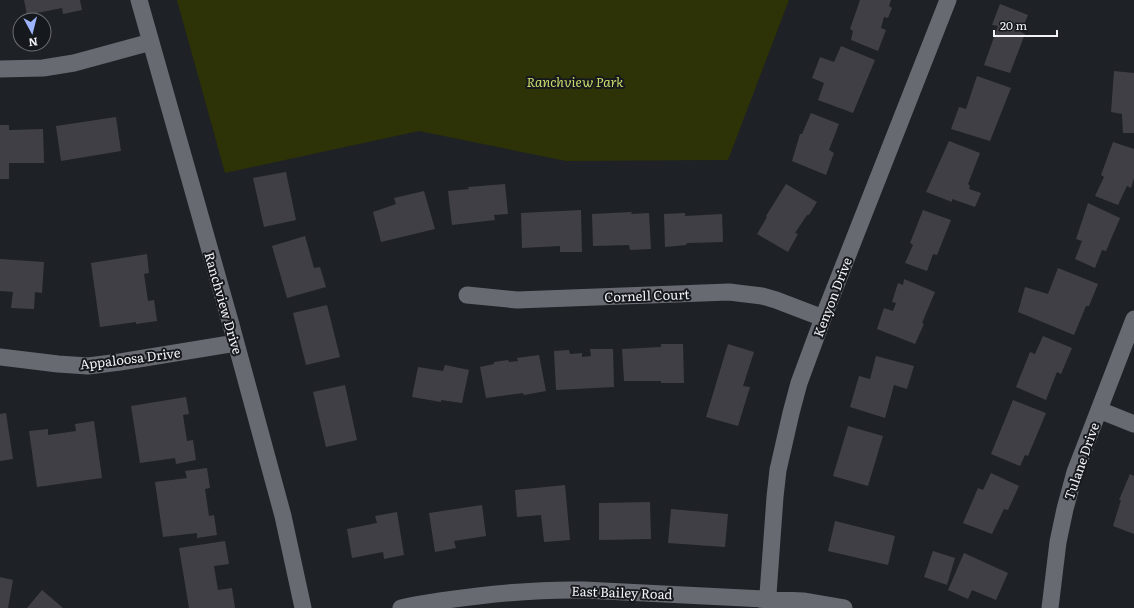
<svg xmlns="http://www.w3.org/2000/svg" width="1134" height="608" font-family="Literata,serif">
	<rect width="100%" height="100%" fill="#1e2126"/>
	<!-- green -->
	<path fill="#2d3207" d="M177 0H789L728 160 566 161 419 131 225 173Z"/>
	<!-- building -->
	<path fill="#403f45" d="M24 0H80L82 10 63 14 62 8 27 15Z
		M860 0H891L889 6 892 8 888 18 884 17 881 28 886 30 878 51 851 40 853 31 850 29Z
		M1000 4 1028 15 1021 32 1025 34 1010 73 984 65 998 26 992 25Z
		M841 46 875 60 853 113 818 100 824 83 812 78 820 57 834 62Z
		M1114 71 1134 73V133H1123L1122 114 1111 112Z
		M977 76 1011 88 990 141 951 129 959 107 966 109Z
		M811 113 839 124 829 150 834 153 826 175 792 161 800 134H802Z
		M116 117 121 151 61 161 56 126Z
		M0 125H9V130L43 129 44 163H9V179H0Z
		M949 141 980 153 968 184 970 186 969 189 981 193 975 207 952 199V202L926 192Z
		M1113 142 1134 149V178L1131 188 1127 186 1118 205 1095 196 1104 177 1101 175Z
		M286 172 296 220 264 227 253 178Z
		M505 184 508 214 494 215 495 220 452 225 448 191 469 189 468 187Z
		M786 184 817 202 809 215H807L795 233 798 234 788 252 757 234 767 217 766 216Z
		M424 191 435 229 381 242 373 212 396 204 394 198Z
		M1088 203 1120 218 1106 251 1102 250 1095 268 1075 259 1082 241 1076 239Z
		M581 210 582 252H560V246L522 248 521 213Z
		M923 210 951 220 937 255 933 254 927 271 905 263 913 245 910 243Z
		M632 212 631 214 649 213 651 249 630 250 629 245 593 246 592 214Z
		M685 213V216L722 214 723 242 687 243 686 245 665 247 664 214Z
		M305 236 314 268 320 267 326 287 287 298 272 246Z
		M147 254 149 273 144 274 148 301 154 300 157 321 136 324V322L100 327 91 263Z
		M0 259 44 262 42 293 35 292 34 309 11 308 13 292 0 291Z
		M1058 268 1098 284 1089 306H1086L1074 335 1018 312 1025 287 1048 294Z
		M904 279 935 292 922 323 924 324 915 344 877 329 884 308 893 311 896 303 892 302 898 283 903 285Z
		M327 305 340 357 306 365 293 313Z
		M1043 336 1072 348 1061 374 1057 372 1046 400 1016 387 1030 352 1035 354Z
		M661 344H683L684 383H661V381H624L622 349 661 347Z
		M728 344 754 352 743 386 750 387 738 426 706 417Z
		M590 349H613L614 387 556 390 554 351 569 350 570 354 582 353V357L591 356Z
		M539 355 546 391 524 395 523 393 486 398 480 367 494 364V362L508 360 509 362 518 361 517 358Z
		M876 356 914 366 907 389 894 385 885 418 850 407 859 376 870 379Z
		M445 365 469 370 462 403 441 400V402L412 397 418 367 443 371Z
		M345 385 357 440 326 447 313 392Z
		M186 397 189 414 183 415 187 441 193 440 196 460 176 464 175 458 140 463 131 406Z
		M1013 400 1046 413 1028 456 1025 455 1020 466 991 454Z
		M6 413 13 459 0 461V414Z
		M94 421 102 478 37 487 29 431 48 429V435L76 431 75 424Z
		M848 426 883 436 868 486 833 476Z
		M207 468 210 488 205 489 209 516 214 515 217 535 197 538V533L163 537 155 482 187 478 185 471Z
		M991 473 1019 486 1008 510 1004 509 992 534 963 523 978 488 983 490Z
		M1130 474 1134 476V534L1113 526 1121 500H1119Z
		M565 485 570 540 544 542 541 515 517 517 515 490Z
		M650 502 651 539 599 540V503Z
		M482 505 486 536 454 541 456 548 435 552 429 513Z
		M671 509 728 514 725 547 668 543Z
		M397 512 404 555 384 559 383 552 352 558 347 529 377 523 375 516Z
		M835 521 895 536 888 565 828 551Z
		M225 541 229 564 214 566 218 590 232 588 235 608H189L179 548Z
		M933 551 955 558 947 585 924 577Z
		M964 553 1008 573 996 600 972 590 968 599 948 590Z
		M0 577 13 580 8 608H0Z
		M42 590 63 608H27Z"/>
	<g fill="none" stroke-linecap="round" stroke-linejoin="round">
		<!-- minor -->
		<path stroke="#676b71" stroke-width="17" d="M139 0 230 321 283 516 303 608
			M0 69 43 68 74 63 151 42
			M467 295 517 300 729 292 762 296 776 300 823 318
			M0 357 58 364 88 366 120 362 236 343
			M1099 410 1134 424
			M401 608C414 605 427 603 440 601 487 594 535 589 584 590L803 601 844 608
			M767 608 775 497 778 470 791 413 799 383 823 318 948 0
			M1050 608 1058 542 1065 509 1075 472 1134 319"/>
	</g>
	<g text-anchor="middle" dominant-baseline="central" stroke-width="4" stroke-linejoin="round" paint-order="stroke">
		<!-- park labels -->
		<g font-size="13" font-style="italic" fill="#cddc6c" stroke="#15181c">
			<text x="575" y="81">Ranchview Park</text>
		</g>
		<!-- street labels -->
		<g font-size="13" fill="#f0f2f6" stroke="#15181c">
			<text transform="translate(647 295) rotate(-2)">Cornell Court</text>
			<text transform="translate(832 297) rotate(-69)">Kenyon Drive</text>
			<text transform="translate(224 303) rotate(74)">Ranchview Drive</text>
			<text transform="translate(130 358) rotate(-7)">Appaloosa Drive</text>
			<text transform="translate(1081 461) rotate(-71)">Tulane Drive</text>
			<text transform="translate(622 592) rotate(2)">East Bailey Road</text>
		</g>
	</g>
	<!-- north arrow -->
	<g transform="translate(32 32) rotate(173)"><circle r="19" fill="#15181c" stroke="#6d6f73"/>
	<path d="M0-3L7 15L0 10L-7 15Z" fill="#9db4fd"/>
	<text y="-6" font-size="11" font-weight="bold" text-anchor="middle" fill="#f0f2f6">N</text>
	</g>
	<!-- scale -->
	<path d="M994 30v6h63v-6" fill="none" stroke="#f0f2f6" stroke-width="2"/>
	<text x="1000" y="30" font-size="12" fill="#f0f2f6" stroke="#15181c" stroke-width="3" paint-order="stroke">20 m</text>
</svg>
